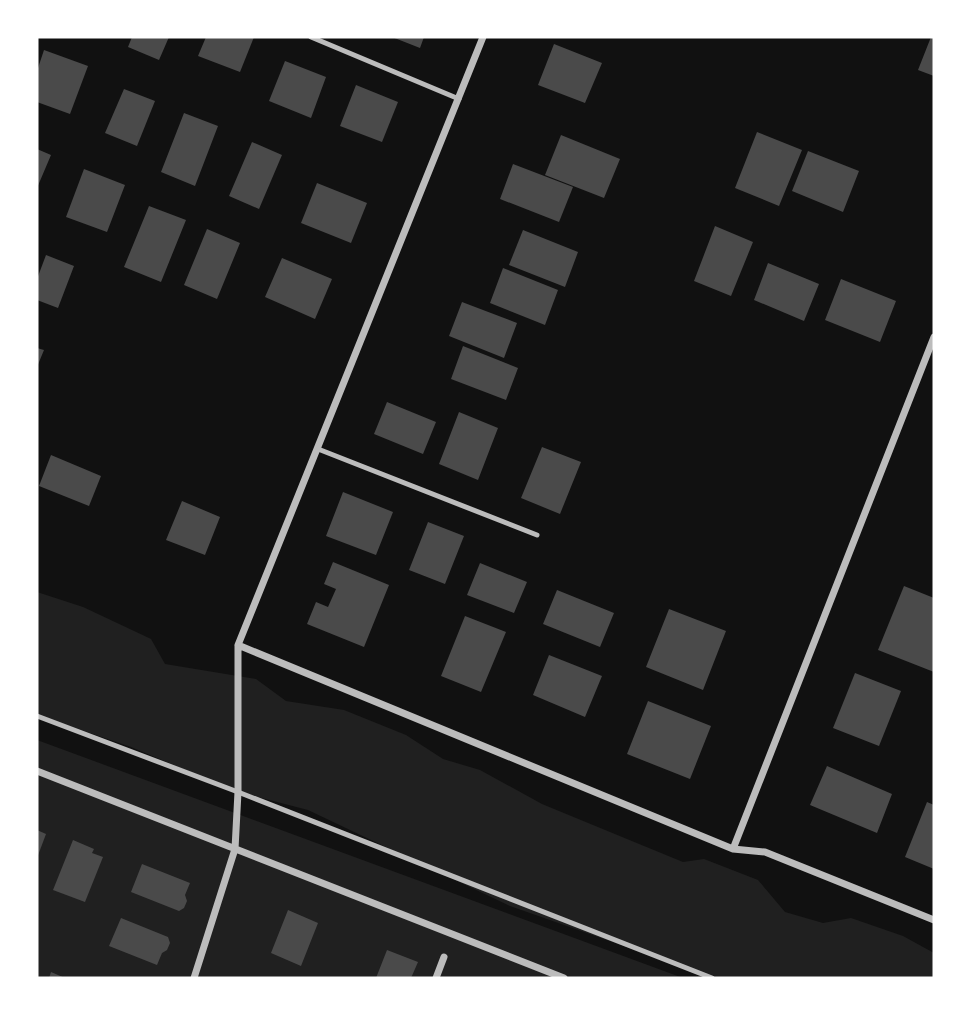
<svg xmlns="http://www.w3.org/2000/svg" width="971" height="1015" font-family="Manrope,sans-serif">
	<rect width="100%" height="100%" fill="#111"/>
	<!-- green -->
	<path fill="#202020" d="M37 592 83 607 151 639 165 664 256 679 286 701 344 710 406 735 443 759 480 770 542 804 644 846 683 862 704 859 758 880 785 912 823 923 851 918 903 936 934 953V978H715L510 906 308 810 238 792 131 747 37 715Z
		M37 740 683 978H37Z"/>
	<!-- building -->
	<path fill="#4a4a4a" d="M132 37H169L159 60 128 47Z
		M206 37H254L240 72 198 56Z
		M392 37H424L420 48Z
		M931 37H934V76L918 70Z
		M554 44 602 63 585 103 538 85Z
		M44 50 88 66 70 114 37 102V71Z
		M285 61 326 77 311 118 269 101Z
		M356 85 398 102 382 142 340 126Z
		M124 89 155 101 137 146 105 133Z
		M184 113 218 126 195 186 161 172Z
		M757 132 802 150 779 206 735 188Z
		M561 135 620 159 604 198 545 175Z
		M252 142 282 155 259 209 229 196Z
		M37 149 51 155 37 188Z
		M808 151 859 171 843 212 792 191Z
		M513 164 573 187 559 222 500 199Z
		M84 169 125 185 107 232 66 217Z
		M317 183 367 203 351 243 301 223Z
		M149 206 186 220 161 282 124 267Z
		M715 226 753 242 731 296 694 281Z
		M207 229 240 243 217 299 184 285Z
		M523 230 578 252 565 287 509 265Z
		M46 255 74 266 58 308 37 300V279Z
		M282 258 332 279 315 319 265 297Z
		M768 263 819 284 804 321 754 300Z
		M503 268 558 290 545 325 490 303Z
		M841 279 896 301 880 342 825 320Z
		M462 302 517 323 504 358 449 336Z
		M463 346 518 368 506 400 451 379Z
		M37 348 44 350 37 367Z
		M387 402 436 422 423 454 374 434Z
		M459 412 498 428 478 480 439 464Z
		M542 447 581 462 560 514 521 498Z
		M51 455 101 476 89 506 39 486Z
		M343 492 393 512 376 555 326 536Z
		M182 501 220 517 205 555 166 540Z
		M428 522 464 536 445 584 409 570Z
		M333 562 389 585 364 647 307 624 316 602 328 607 336 589 324 584Z
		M480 563 527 582 514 613 467 595Z
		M904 586 934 598V672L878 650Z
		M557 590 614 613 600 647 543 624Z
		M669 609 726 631 703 690 646 667Z
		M465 616 506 632 481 692 441 676Z
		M549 655 602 676 585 717 533 695Z
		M855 673 901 691 879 746 833 728Z
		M648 701 711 726 690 779 627 754Z
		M827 766 892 794 877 833 810 805Z
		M927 802 934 805V869L905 857Z
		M37 830 46 834 37 858Z
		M73 840 94 849 92 853 103 857 85 902 53 890Z
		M142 864 190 883 185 895 187 901 184 908 179 911 131 892Z
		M288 910 318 923 301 966 271 953Z
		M121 918 168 937 170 943 167 950 162 953 157 965 109 946Z
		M387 950 418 962 411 978H376Z
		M51 972 65 978H49Z"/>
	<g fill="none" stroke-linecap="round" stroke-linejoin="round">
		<!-- service -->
		<path stroke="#bcbcbc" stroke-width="5" d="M311 37 459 99
			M318 449 537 535
			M37 716 238 792 712 978"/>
		<!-- minor -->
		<path stroke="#bcbcbc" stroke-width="7" d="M238 645 733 849 765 852 934 920
			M37 771 564 978
			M733 849 934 337
			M194 978 235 849 238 792V645L483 37
			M436 978 444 957"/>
	</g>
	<!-- border -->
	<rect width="971" height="1015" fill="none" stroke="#ffffff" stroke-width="77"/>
</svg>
